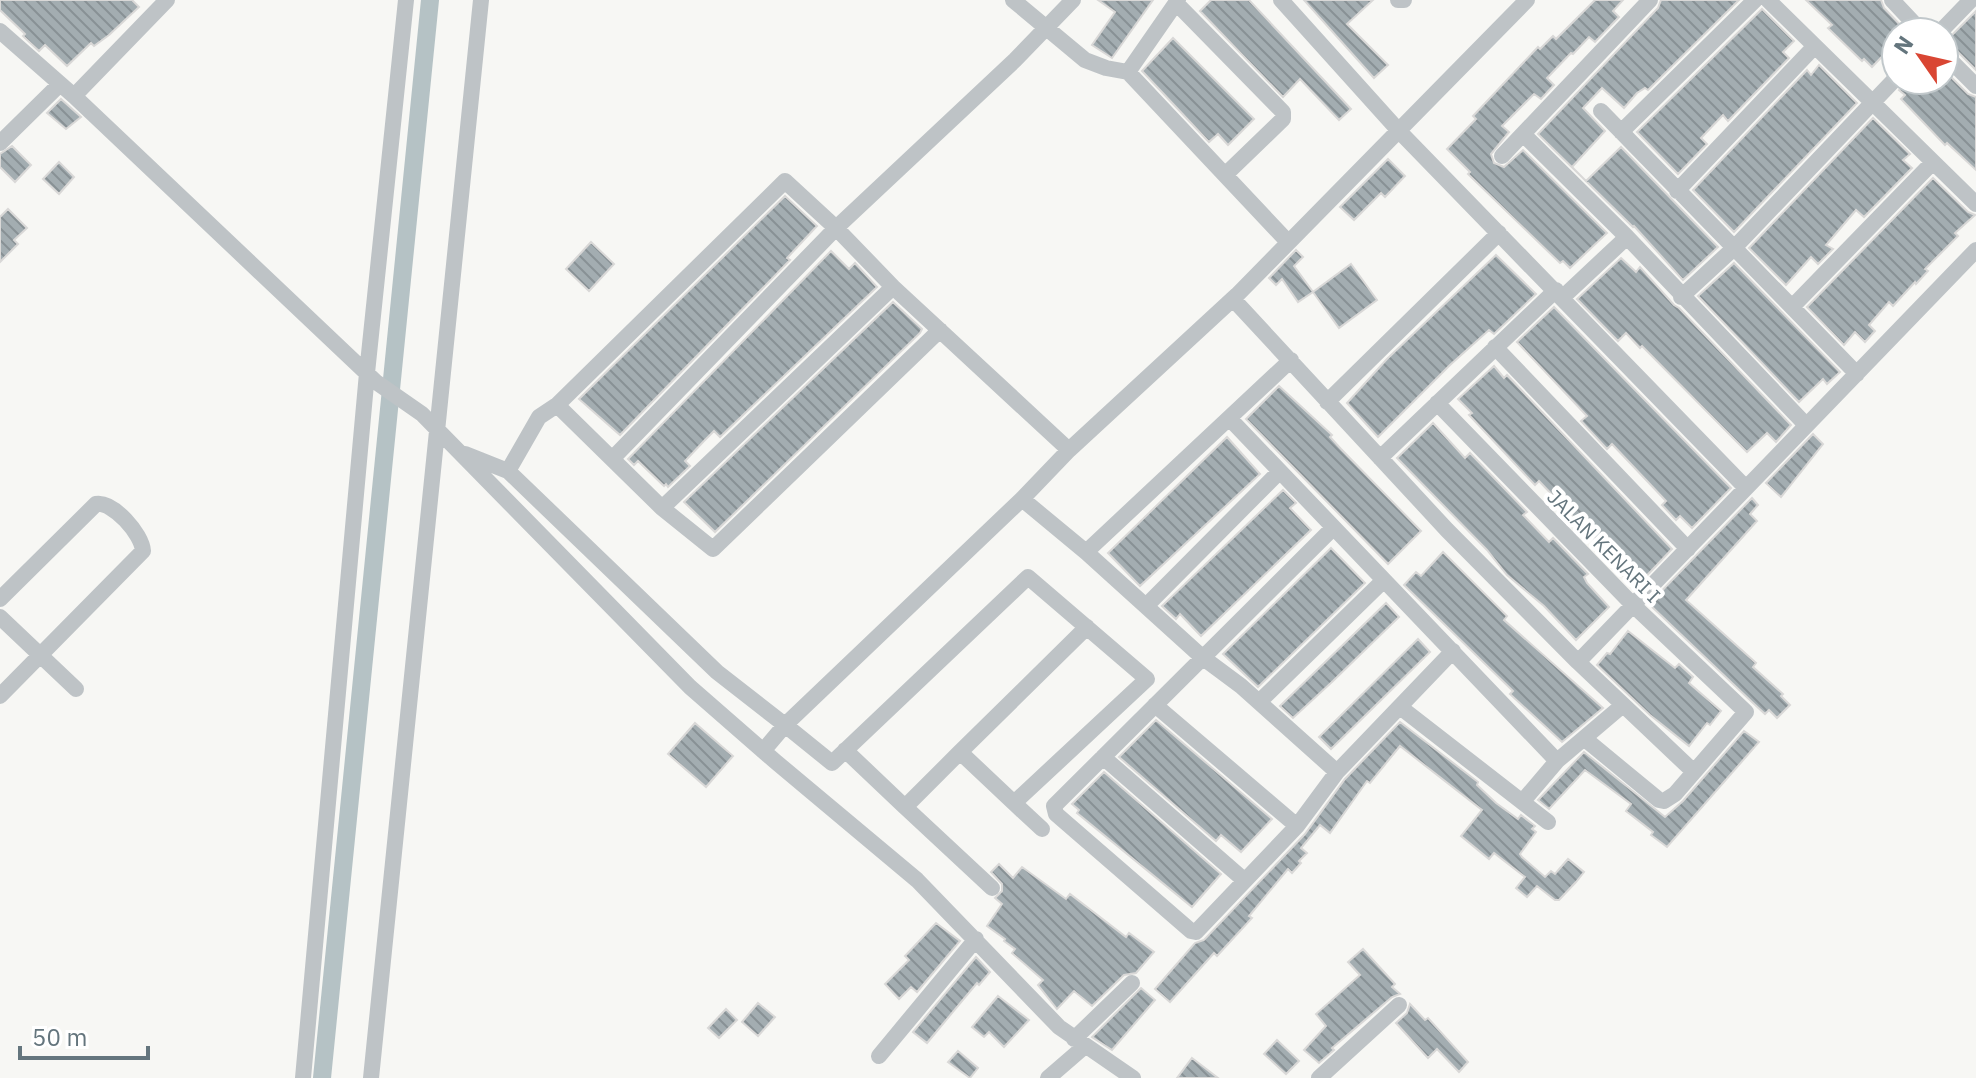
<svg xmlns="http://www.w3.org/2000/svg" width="1976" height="1078" font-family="'IBM Plex Sans',sans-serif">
	<defs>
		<pattern id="building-back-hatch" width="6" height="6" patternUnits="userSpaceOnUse" patternTransform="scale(2)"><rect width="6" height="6" fill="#a3adb1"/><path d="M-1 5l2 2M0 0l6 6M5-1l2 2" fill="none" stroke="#889195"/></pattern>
	</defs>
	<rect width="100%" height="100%" fill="#f7f7f4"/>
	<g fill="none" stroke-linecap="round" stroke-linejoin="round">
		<!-- canal -->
		<path stroke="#b5c2c5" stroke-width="18" d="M322 1078 430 0"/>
	</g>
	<!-- building -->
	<path fill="url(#building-back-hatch)" stroke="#d9d8d7" stroke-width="2" d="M0 0H132L139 7 109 35 94 46 91 43 67 66 45 45 39 51 23 36 25 34 0 10Z
		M1098 0H1153L1112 58 1092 45 1115 12Z
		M1211 0H1249L1351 109 1339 120 1300 79 1283 97 1200 11Z
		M1304 0H1373L1347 24 1388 65 1374 78Z
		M1595 0H1623L1613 11 1619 17 1595 42 1589 37 1573 54 1571 53 1547 78 1554 85 1541 99 1534 94 1502 126 1509 132 1491 154 1494 163 1504 167 1523 150 1607 233 1570 268 1563 261 1560 263 1468 174 1470 172 1447 149 1476 119 1473 116 1538 47 1540 49 1553 36 1556 39Z
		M1661 0H1739L1648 90 1645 88 1637 93 1624 108 1602 88 1583 108 1605 131 1572 167 1586 181 1621 147 1718 247 1683 280 1634 226 1633 227 1538 134 1658 8Z
		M1806 0H1881L1884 8 1907 32H1896V42L1872 67 1864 59 1862 61 1828 28 1832 25Z
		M1762 9 1794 41 1783 52 1789 58 1728 121 1723 115 1701 138 1707 144 1678 174 1637 132Z
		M1976 11V70L1952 46 1944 43Z
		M1173 38 1254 119 1228 145 1218 134 1209 142 1142 71Z
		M1819 65 1857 103 1734 232 1693 190 1807 70 1811 75Z
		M1944 70 1968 94 1976 97V170L1947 143 1945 145 1901 99 1905 95 1899 90 1907 80H1944Z
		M61 99 81 117 66 129 47 113Z
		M1873 118 1910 154 1903 160 1912 168 1864 217 1856 210 1826 245 1833 249 1818 264 1811 257 1786 285 1749 248Z
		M12 146 31 165 15 182 0 167V154Z
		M1388 159 1405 176 1385 197 1381 193 1354 220 1340 207Z
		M59 162 74 177 59 194 43 179Z
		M1933 178 1968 212 1975 215 1955 233 1958 236 1925 269 1928 271 1916 284 1915 282 1893 306 1889 302 1869 325 1875 331 1865 342 1855 332 1844 345 1807 307Z
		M785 196 817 226 787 258 790 260 620 435 579 399Z
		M8 209 27 228 14 240 18 244 0 262V217Z
		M591 242 614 264 589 291 566 269Z
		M1296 250 1303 257 1294 266 1313 292 1298 302 1282 279 1276 285 1269 278Z
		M831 251 849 269 855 263 877 287 720 437 714 431 704 441 685 461 690 466 668 487 666 484 664 486 638 461 634 465 628 459Z
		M1496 255 1536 294 1494 334 1489 330 1450 365 1378 437 1347 403 1387 359Z
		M1621 258 1636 272 1640 267 1674 305 1679 308 1791 425 1776 442 1767 433 1747 452 1642 346 1640 348 1626 333 1618 341 1577 299Z
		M1734 263 1840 372 1827 384 1823 379 1799 402 1698 296Z
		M1351 264 1377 300 1339 328 1313 292Z
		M893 302 922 329 920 333 715 532 684 502Z
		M1554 307 1731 488 1692 528 1680 516 1676 520 1662 505 1666 501 1612 444 1607 449 1581 421 1587 416 1517 342Z
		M1494 366 1504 378 1507 375 1672 549 1635 588 1598 550 1602 547 1539 481 1535 485 1469 415 1472 413 1458 399Z
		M1279 386 1332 435 1330 437 1341 449 1421 531 1388 564 1246 419Z
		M1433 423 1465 458 1470 453 1527 512 1523 515 1549 542 1553 538 1588 574 1584 577 1587 583 1609 607 1576 640 1544 606 1507 575 1487 550 1397 458Z
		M1813 434 1823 444 1781 497 1766 483Z
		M1227 437 1260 474 1140 586 1108 553Z
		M1283 490 1296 503 1290 508 1311 530 1201 636 1180 614 1176 619 1162 606Z
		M1752 498 1758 505 1750 514 1757 521 1686 600 1756 663 1753 667 1783 694 1781 696 1790 705 1777 718 1769 710 1765 714 1752 702 1649 604Z
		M1331 548 1365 583 1258 687 1223 654Z
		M1443 552 1507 616 1504 620 1603 708 1562 742 1510 694 1513 691 1404 585 1416 572 1421 576Z
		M1386 603 1399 617 1333 681 1293 718 1280 706Z
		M1628 631 1675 668 1679 664 1693 677 1689 683 1721 711 1710 725 1707 723 1689 746 1650 715 1597 665 1607 653 1610 654Z
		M1418 639 1430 652 1331 749 1319 737Z
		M1156 720 1272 819 1241 852 1221 835 1216 841 1119 757Z
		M1400 722 1478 782 1477 785 1496 803 1518 819 1521 815 1535 826 1532 829 1536 832 1520 854 1522 857 1545 877 1551 871 1555 874 1568 859 1584 872 1576 882 1559 900H1555L1537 886 1527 897 1516 888 1525 877 1494 853 1489 859 1461 836 1482 810 1400 746 1370 783 1367 781 1330 833 1320 825 1301 848 1307 853 1299 861 1301 863 1292 873 1288 869 1249 916 1252 918 1217 956 1214 953 1170 1002 1155 989 1195 943 1204 940 1305 834 1345 779Z
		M695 723 733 756 706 787 668 754Z
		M1744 731 1759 742 1667 847 1651 835 1653 832 1626 811 1631 804 1585 770 1549 809 1538 800 1584 752 1665 817 1683 801Z
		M1104 772 1221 874 1192 907 1077 813 1079 810 1072 804Z
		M999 864 1013 878 1022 867 1066 899 1070 894 1126 937 1129 933 1154 952 1136 973 1124 975 1092 1006 1074 991 1057 1009 1038 985 1043 980 1012 953 1015 949 1004 941 1005 939 987 926 1002 904 995 898 1002 891V884L991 872Z
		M936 923 960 941 917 992 911 987 899 999 885 984 909 960 905 956Z
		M1363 949 1395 984 1392 987 1400 994 1392 997 1332 1048 1334 1050 1319 1063 1304 1050 1326 1026 1316 1014 1360 975 1348 962Z
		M976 957 990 972 979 985 977 983 927 1043 913 1032Z
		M1141 988 1155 1000 1112 1050 1092 1037Z
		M998 996 1029 1020 1004 1047 989 1032 984 1037 972 1027Z
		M758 1003 775 1017 758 1036 742 1022Z
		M1410 1004 1425 1020 1428 1018 1468 1062 1459 1072 1437 1049 1428 1058 1396 1023 1407 1013Z
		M726 1009 737 1020 719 1038 708 1028Z
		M1277 1040 1299 1061 1286 1074 1264 1054Z
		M958 1051 978 1068 970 1078 948 1062Z
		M1192 1058 1218 1078H1177Z"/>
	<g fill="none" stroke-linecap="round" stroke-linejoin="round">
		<!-- street -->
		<path stroke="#bec3c6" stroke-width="16" d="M1013 0 1085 60 1106 68 1128 72 1288 242
			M1281 0 1399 131 1746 488
			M1398 0H1404
			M1768 0 1976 204
			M1892 0 1922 32
			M1176 3 1283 112V119L1225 175
			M0 31 74 96 376 382 422 414 690 687 776 762 917 880 1059 1027 1133 1078
			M1940 32 1971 0
			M1944 54 1976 86
			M1128 72 1178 0
			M74 96 167 0
			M1601 111 1857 374
			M1621 132 1755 0
			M1523 134 1627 237 1806 425
			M0 143 60 84
			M1502 156 1650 0
			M1677 191 1814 47
			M1563 297 1627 237
			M1681 297 1734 248 1896 78
			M1233 299 1447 530 1578 662 1694 772
			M1793 306 1933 162
			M940 330 713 549 662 508 557 405 785 181 836 228 893 287 1069 450
			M1495 347 1688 549
			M1327 402 1499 233
			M1437 403 1633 605 1746 712 1675 794 1664 801 1659 800 1585 739
			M557 405 539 417 508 471 717 672 785 725 1022 499 1069 450 1237 295 1527 0
			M1229 418 1557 761
			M465 454 508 471
			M613 458 836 228 1015 60 1073 0
			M1380 458 1556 290
			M1022 499 1086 552 1202 657 1241 686 1337 772
			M662 508 893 287
			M1333 528 1054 806 1056 814 1191 931 1196 932 1297 826 1337 772 1453 651
			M1086 552 1291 360
			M0 599 96 504C113 501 142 534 143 551L0 696
			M1146 606 1279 472
			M0 617 76 689
			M1578 662 1976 250
			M1259 702 1383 581
			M1155 705 1297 826
			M1400 707 1548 822
			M845 750 905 807 960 752
			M763 751 785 725 832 763 1028 577 1147 679 1014 803 960 752 1087 627
			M1103 757 1244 880
			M1523 801 1557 761 1623 705
			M1014 803 1042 829
			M905 807 992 888
			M1074 1039 1132 983
			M879 1056 976 939
			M303 1078 367 373 406 0
			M371 1078 481 0
			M1048 1078 1085 1046
			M1319 1078 1399 1005"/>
	</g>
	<g text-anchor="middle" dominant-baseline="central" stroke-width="8" stroke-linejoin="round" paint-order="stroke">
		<!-- street labels -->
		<g font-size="20" fill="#64757d" stroke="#fff">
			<text transform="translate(1604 546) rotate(45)">JALAN KENARI I</text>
		</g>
	</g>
	<!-- north arrow -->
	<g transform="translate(1920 56) rotate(304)"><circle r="38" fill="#ffffff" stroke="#c1c8cb" stroke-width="2"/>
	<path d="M0-6L14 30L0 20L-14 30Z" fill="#d94633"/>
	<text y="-12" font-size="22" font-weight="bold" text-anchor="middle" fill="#64757d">N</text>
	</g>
	<!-- scale -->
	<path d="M20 1046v12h128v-12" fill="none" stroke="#64757d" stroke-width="4"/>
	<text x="32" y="1046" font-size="24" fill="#64757d" stroke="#ffffff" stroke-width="6" paint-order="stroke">50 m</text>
</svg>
